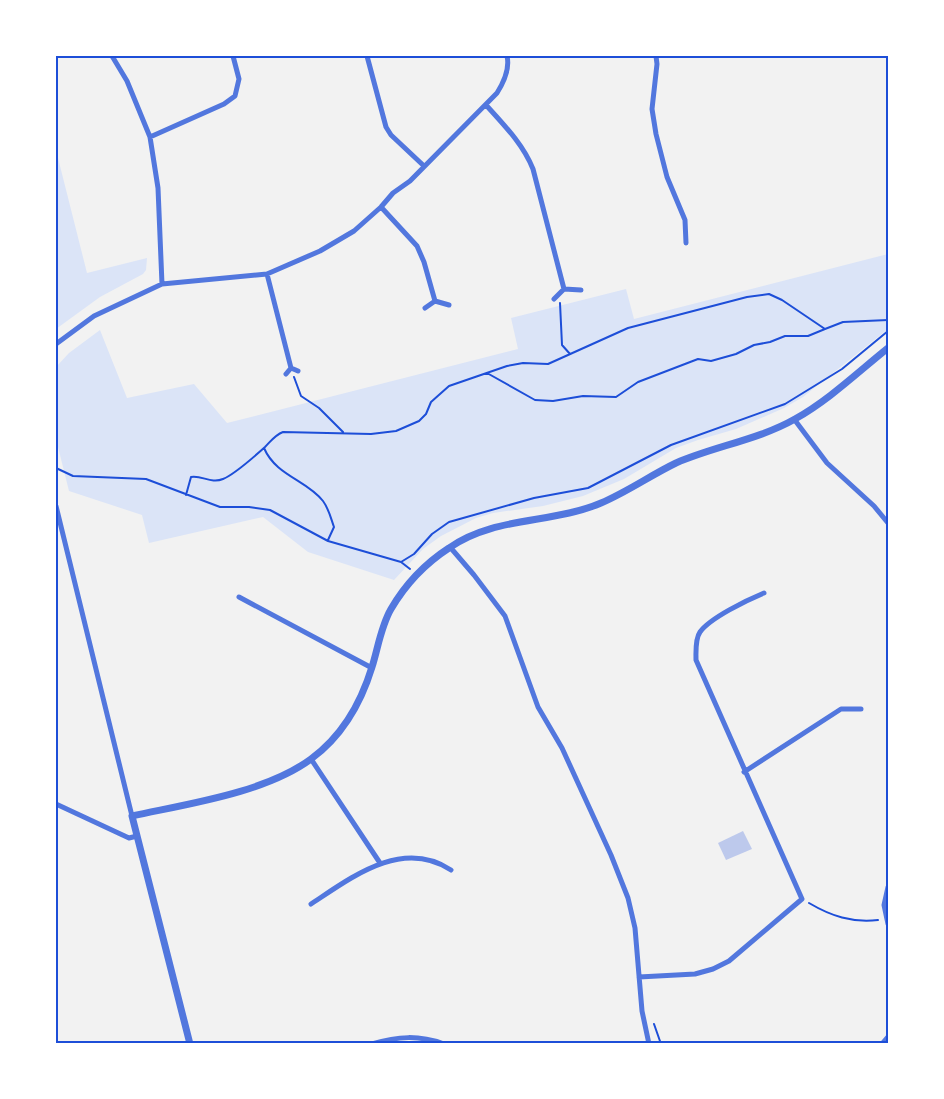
<svg xmlns="http://www.w3.org/2000/svg" width="944" height="1099" font-family="'PT Sans',sans-serif">
	<rect width="100%" height="100%" fill="#f2f2f2"/>
	<!-- green -->
	<path fill="#dbe4f7" d="M56 150 87 273 147 258 146 270 143 274 100 297 56 329Z
		M888 254V329L803 397 784 408 736 429 698 440 676 448 624 479 583 496 543 506 493 513 476 518 441 536 423 549 394 580 308 552 263 517 149 543 142 515 69 491 56 439V367L69 353 100 330 127 398 194 384 227 423 518 349 511 318 626 289 634 319Z"/>
	<!-- building -->
	<path fill="#bdc9ec" d="M743 831 752 849 726 860 718 843Z"/>
	<g fill="none" stroke-linecap="round" stroke-linejoin="round">
		<!-- path -->
		<path stroke="#1d4ed8" stroke-width="2" d="M560 303 562 345 570 354
			M487 373 535 400 553 401 583 396 616 397 638 382 698 359 711 361 736 354 754 345 770 342 785 336H808L825 329
			M294 377 301 396 319 408 343 432
			M264 448C276 476 307 480 323 501 329 509 331 519 334 527L328 540
			M56 468 73 476 146 479 220 507H249L270 510 328 541 401 562 410 569
			M186 495 191 477C202 475 211 484 223 479 235 474 255 456 265 447 271 441 275 435 283 432L371 434 396 431 419 421 426 414 431 402 449 386 507 366 523 363 548 364 628 328 747 297 769 294 782 300 825 329 843 322 888 320
			M401 562 414 554 432 534 449 522 534 498 588 488 671 445 785 404 842 369 888 331
			M809 903C831 916 852 923 878 920
			M654 1024 661 1044"/>
		<!-- minor -->
		<path stroke="#5277de" stroke-width="5" d="M112 56 127 81 150 137 158 188 162 284
			M367 56 386 127 391 135 424 166
			M656 56 657 64 652 109 656 134 667 177 685 220 686 243
			M486 105C504 125 523 144 533 169L564 289
			M150 137 224 104 235 96 239 79 233 56
			M381 207 417 246 424 262 435 301
			M267 274 291 368
			M554 299 564 289 581 290
			M425 308 435 301 449 305
			M56 344 94 316 162 284 267 274 320 251 354 231 381 207 393 193 410 181 497 93C504 82 510 69 507 56
			M286 374 291 368 298 371
			M794 419 827 463 874 506 888 523
			M56 506 132 816
			M450 547 474 575 505 616 538 707 562 748 611 855 628 898 635 928 642 1011 649 1044
			M239 597 372 668
			M311 759 380 863
			M744 772 841 709H861
			M56 804 129 838 137 836
			M888 887 884 905 888 924
			M311 904C352 877 402 838 451 870
			M639 977 695 974 713 969 729 961 802 899 696 660C696 652 695 639 700 632 710 618 747 600 764 593
			M372 1044C398 1036 419 1035 444 1044
			M882 1044 888 1037"/>
		<!-- tertiary -->
		<path stroke="#5277de" stroke-width="7" d="M190 1044 132 816C187 804 265 793 311 759 341 737 361 703 372 667 378 648 381 626 391 609 405 585 426 563 449 548 494 516 552 524 601 503 627 492 651 475 676 463 715 446 758 440 795 419 829 400 858 372 888 348"/>
	</g>
	<!-- border -->
	<rect width="944" height="1099" fill="none" stroke="#ffffff" stroke-width="114"/>
	<rect x="57" y="57" width="830" height="985" fill="none" stroke="#1d4ed8" stroke-width="2"/>
</svg>
